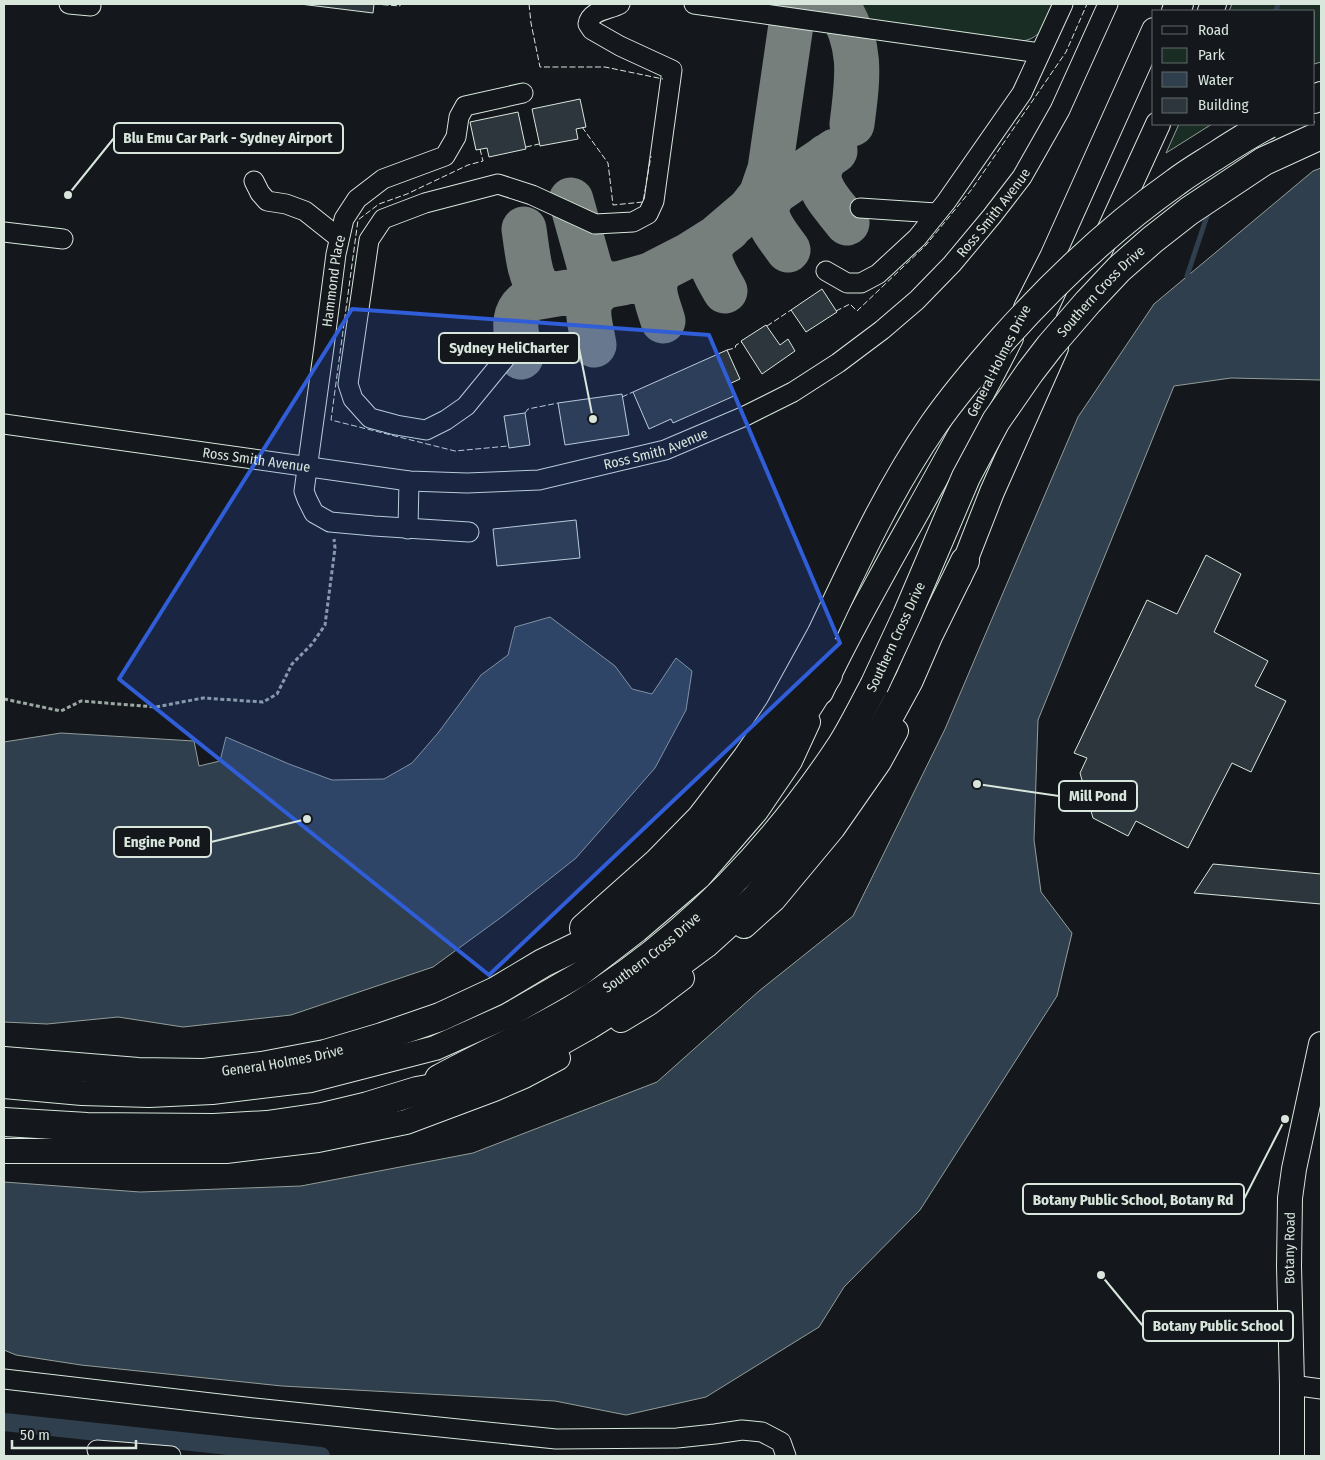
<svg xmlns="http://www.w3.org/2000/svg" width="1325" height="1460" font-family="'Fira Sans Condensed',sans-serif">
	<rect width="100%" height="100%" fill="#14181c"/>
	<!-- green -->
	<path fill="#1a2d24" stroke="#939e99" d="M854 4H1056C1048 19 1042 39 1022 41L863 20Z
		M1232 4H1321V62L1314 64V11H1229Z
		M1179 124H1212L1166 153Z"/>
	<!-- water -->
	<path fill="#2f3f4d" stroke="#939e99" d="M1321 168V380L1231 378 1174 386 1038 720 1034 840 1041 892 1072 933 1057 996 920 1210 844 1287 819 1327 706 1397 626 1415 555 1401 282 1386 81 1365 16 1355 4 1350V1182L140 1192 301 1186 473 1153 657 1082 759 991 853 916 945 729 1078 417 1154 304 1313 171Z
		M550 617 615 666 632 689 652 694 676 658 692 671 686 710 655 768 576 858 503 916 433 967 291 1015 183 1027 118 1017 47 1024 4 1022V742L61 733 194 741 199 766 220 761 226 737 289 764 332 780 384 779 412 763 438 733 481 675 508 655 515 627Z"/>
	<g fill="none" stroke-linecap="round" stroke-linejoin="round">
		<!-- stream -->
		<path stroke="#2f3f4d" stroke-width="5" d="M1276 11 1278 4
			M1187 276 1209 210"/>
		<!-- canal -->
		<path stroke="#2f3f4d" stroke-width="18" d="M4 1422 321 1456"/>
		<!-- taxiway -->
		<path stroke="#767f7c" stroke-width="45" d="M837 4C863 46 858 77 852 124
			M827 156C806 182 832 202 847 223
			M776 191C756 213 774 230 788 250
			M571 200 590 268 597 280 612 285
			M750 209 761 195 770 169 794 4
			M524 229C526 242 529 276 538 286 542 291 549 293 555 294
			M663 269C647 284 658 303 663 321
			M725 291C717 276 701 255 716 239 719 235 724 232 728 229
			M594 345C590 320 580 300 606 286
			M521 357C517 334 507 312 533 298L622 283 650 275 689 255 716 238 750 209 835 151"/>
	</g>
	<!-- building -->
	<path fill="#2c363c" stroke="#d8e6dc" d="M300 4H374L373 13Z
		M580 99 586 127 576 129 578 139 540 146 532 109Z
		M518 112 526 149 489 157 487 148 476 150 470 122Z
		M822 289 837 312 806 332 791 310Z
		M766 325 780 345 788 339 795 351 762 374 741 341Z
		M727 350 740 379 729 384 734 396 673 423 671 419 649 429 633 392Z
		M622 394 629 435 565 445 558 403Z
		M525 413 530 445 509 448 504 416Z
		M576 520 580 558 497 566 493 529Z
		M1206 555 1241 574 1214 632 1268 661 1255 686 1286 701 1251 772 1232 763 1188 848 1136 821 1128 836 1093 818 1080 773 1087 758 1074 753 1147 600 1177 614Z
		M1213 864 1321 874V904L1194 893Z"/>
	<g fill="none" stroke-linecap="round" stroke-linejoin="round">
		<!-- minor casing -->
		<g stroke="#d8e6dc" stroke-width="21">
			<g id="minor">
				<path d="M69 4 91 6"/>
				<path d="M694 4 1040 53"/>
				<path d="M254 181 260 193 267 201 286 204 305 211 339 238"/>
				<path d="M860 208 936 213"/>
				<path d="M4 232 63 239"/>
				<path d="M826 271 847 283H861L878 274 917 238 946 202 1022 93 1063 4"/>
				<path d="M507 356 466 406 446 420 426 430 396 425 370 418 353 399 348 384 369 240 383 219 425 203 498 184 532 195 595 224 633 222 648 214 654 201 672 70 620 46 592 30 588 24C590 10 610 10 620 4"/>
				<path id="s1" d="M4 424 409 481 467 483 539 480 665 450 745 416 793 392 838 363 882 330 917 300 952 264 992 216 1022 177 1060 110 1108 4"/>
				<path d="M408 529 409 481"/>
				<path id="s2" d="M469 532 374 526 330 522 314 513 307 499 304 491 324 347 336 254 344 219 357 199 383 179 445 156 456 137 459 117 465 106 523 93"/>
				<path d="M4 1379 254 1408 556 1439 677 1438 715 1434 742 1430 762 1432 781 1442 786 1456"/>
				<path d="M1292 1385 1321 1389"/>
				<path d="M97 1450 171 1456"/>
			</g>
		</g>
		<!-- major casing -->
		<g stroke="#d8e6dc" stroke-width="26">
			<g id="major">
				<path d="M1174 11 1181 4"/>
				<path d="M1210 11 1214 4"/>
				<path d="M1026 308 1052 257 1154 30"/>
				<path d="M1069 318 1158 124"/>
				<path d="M959 578 965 561 992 492 1056 348"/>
				<path d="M821 692C841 648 865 606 888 564 930 489 972 415 1011 338"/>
				<path d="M744 926 774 899 833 828 879 762 896 731"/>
				<path d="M621 1020 649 1003 682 978"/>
				<path d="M4 1086 82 1093 149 1095 212 1092 311 1080 435 1048 507 1016 580 974 637 930 699 877 756 811 790 761 808 722"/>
				<path d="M4 1151H226L318 1140 406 1122 494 1089 524 1076 558 1058"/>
				<path id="s3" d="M1292 1456V1385L1289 1266 1290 1198 1294 1169 1321 1044"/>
			</g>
		</g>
		<!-- highway casing -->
		<g stroke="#d8e6dc" stroke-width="30">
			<g id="highway">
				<path d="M1314 99 1321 96"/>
				<path d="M584 928 657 863 701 818 747 758 779 711 822 633"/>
				<path id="s4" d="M4 1061 138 1072 204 1073 262 1066 325 1054 382 1037 440 1017 496 991 543 963 605 933 657 892 702 850 742 801 791 733 828 675"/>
				<path id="s5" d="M439 1079C483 1055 529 1035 573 1009 682 943 771 852 841 746 853 727 863 706 874 686"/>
				<path d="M4 1122 87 1127 214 1128 267 1125 322 1117 368 1106 417 1091 484 1079 534 1056 589 1025 632 998 705 944 755 899 794 851 837 798 873 746 909 680 929 634 965 561"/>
			</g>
		</g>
		<!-- path -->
		<path stroke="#9da8a2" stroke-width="3" stroke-dasharray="4 2.5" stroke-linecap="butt" d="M4 699 61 711 81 701 156 707 203 698 263 702 277 694 292 664 312 644 325 625 335 548 334 539"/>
		<!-- minor -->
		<use href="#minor" stroke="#14181c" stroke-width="19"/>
		<!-- major -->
		<use href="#major" stroke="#14181c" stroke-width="24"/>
		<!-- highway -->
		<use href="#highway" stroke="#14181c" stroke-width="28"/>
		<!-- highway-bridge casing -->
		<g stroke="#d8e6dc" stroke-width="30" stroke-linecap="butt">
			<g id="highway-bridge">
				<path d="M822 633C856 561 889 489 934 424 955 394 979 366 1003 339 1055 281 1112 227 1176 182 1189 172 1203 164 1217 155 1234 144 1251 133 1269 124"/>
				<path id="s6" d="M874 686 907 615 966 477 996 421 1030 372 1050 346 1088 302 1119 269 1152 240 1189 211 1264 161 1321 135"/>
			</g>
		</g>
		<!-- highway-bridge -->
		<use href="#highway-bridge" stroke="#14181c" stroke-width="28"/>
		<!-- fence -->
		<path stroke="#d8e6dc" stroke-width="1" stroke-dasharray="6 2.5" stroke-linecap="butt" d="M374 4 400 6V4
			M529 4 531 23 540 67H605L663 79
			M582 127 608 163 613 205 643 202 651 156
			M526 147 539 144
			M480 149 483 161 468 165 407 194 379 204 358 220 331 420 455 451 508 446
			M836 311 850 304 857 311 926 245 972 189 1066 52 1087 4
			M767 326 791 310
			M727 350 735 348 736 345 742 342
			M622 397 633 392
			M525 413 528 409 558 403"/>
	</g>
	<!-- marked area -->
	<path fill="#305dd8" fill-opacity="0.2" stroke="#305dd8" stroke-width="4" stroke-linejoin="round" d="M352 309 709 335 840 643 489 975 119 679Z"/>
	<g text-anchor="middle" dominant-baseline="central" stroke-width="4" stroke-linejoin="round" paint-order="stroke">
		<!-- street labels -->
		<g font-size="14" fill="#d8e6dc" stroke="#14181c">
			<text stroke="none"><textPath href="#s1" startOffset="1080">Ross Smith Avenue</textPath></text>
			<text stroke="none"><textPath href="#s2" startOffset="394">Hammond Place</textPath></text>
			<text stroke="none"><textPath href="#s6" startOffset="459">Southern Cross Drive</textPath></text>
			<text transform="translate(999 361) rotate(-63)">General Holmes Drive</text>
			<text stroke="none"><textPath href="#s1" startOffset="660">Ross Smith Avenue</textPath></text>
			<text stroke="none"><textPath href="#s1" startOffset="255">Ross Smith Avenue</textPath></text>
			<text transform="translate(896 637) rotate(-65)">Southern Cross Drive</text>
			<text stroke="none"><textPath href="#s5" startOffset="248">Southern Cross Drive</textPath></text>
			<text stroke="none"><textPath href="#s4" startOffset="280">General Holmes Drive</textPath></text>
			<text stroke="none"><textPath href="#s3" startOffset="208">Botany Road</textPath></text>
		</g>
	</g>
	<!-- callouts -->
	<path fill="none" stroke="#d8e6dc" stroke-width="2" d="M68 195L114 138M593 419L579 348M977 784L1059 796M307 819L211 842M1285 1119L1244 1199M1101 1275L1143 1326"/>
	<g fill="#d8e6dc" stroke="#14181c" stroke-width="2">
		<circle cx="68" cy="195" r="5"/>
		<circle cx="593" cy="419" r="5"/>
		<circle cx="977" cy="784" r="5"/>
		<circle cx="307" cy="819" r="5"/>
		<circle cx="1285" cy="1119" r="5"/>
		<circle cx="1101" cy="1275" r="5"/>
	</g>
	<g fill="#14181c" stroke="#d8e6dc" stroke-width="2">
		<rect x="114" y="123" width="229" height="30" rx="5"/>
		<rect x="439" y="333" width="140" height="30" rx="5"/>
		<rect x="1059" y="781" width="78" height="30" rx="5"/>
		<rect x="114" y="827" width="97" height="30" rx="5"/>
		<rect x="1023" y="1184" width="221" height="30" rx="5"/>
		<rect x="1143" y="1311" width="150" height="30" rx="5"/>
	</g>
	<g font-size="15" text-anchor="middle" font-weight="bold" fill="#d8e6dc">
		<text x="228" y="143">Blu Emu Car Park - Sydney Airport</text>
		<text x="509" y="353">Sydney HeliCharter</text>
		<text x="1098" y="801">Mill Pond</text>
		<text x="162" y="847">Engine Pond</text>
		<text x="1133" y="1205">Botany Public School, Botany Rd</text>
		<text x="1218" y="1331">Botany Public School</text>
	</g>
	<!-- border -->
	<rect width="1325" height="1460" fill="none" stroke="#d8e6dc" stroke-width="10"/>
	<!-- legend -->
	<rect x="1152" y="10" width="162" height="115" fill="#14181c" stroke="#626a69"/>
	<rect x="1162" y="26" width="25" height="8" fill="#14181c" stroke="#626a69"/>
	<text x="1198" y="35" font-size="15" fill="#d8e6dc">Road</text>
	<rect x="1162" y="48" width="25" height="15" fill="#1a2d24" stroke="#626a69"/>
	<text x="1198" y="60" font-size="15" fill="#d8e6dc">Park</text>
	<rect x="1162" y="72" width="25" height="15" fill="#2f3f4d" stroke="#626a69"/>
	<text x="1198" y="85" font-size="15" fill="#d8e6dc">Water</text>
	<rect x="1162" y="98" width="25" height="15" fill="#2c363c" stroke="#626a69"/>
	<text x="1198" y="110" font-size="15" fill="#d8e6dc">Building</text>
	<!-- scale -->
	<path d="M12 1440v8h124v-8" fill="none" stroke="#d8e6dc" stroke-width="2.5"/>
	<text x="20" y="1440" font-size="15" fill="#d8e6dc" stroke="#14181c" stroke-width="4" paint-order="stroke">50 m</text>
</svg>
